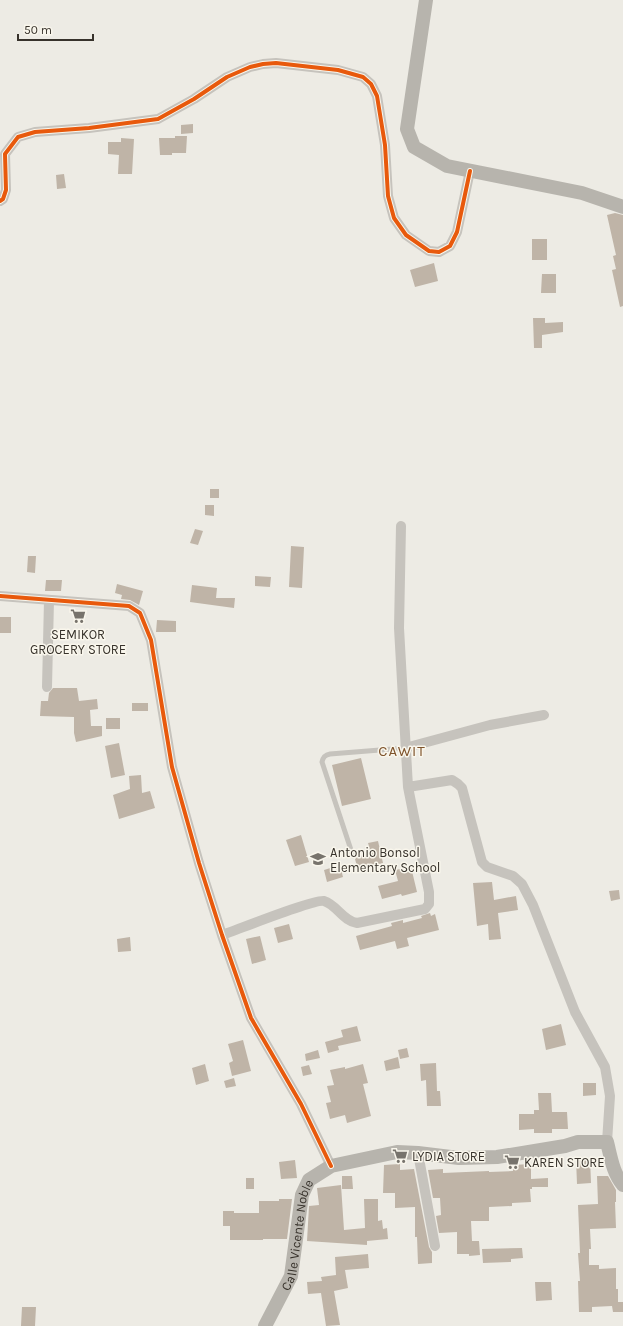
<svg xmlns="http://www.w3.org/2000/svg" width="623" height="1326" font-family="Karla,sans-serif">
	<rect width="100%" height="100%" fill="#edebe4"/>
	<!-- building -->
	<path fill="#bfb4a7" d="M193 124V133L181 134V125Z
		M175 136H187L186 153H172V155H160L159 138H175Z
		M121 138 134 139 132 174H118L119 155 108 154V142H121Z
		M64 174 66 188 57 189 56 175Z
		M615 213 623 215V306L620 307 612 270 616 269 613 256 616 255 607 215Z
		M532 239H547V260H532Z
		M434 263 438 281 415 287 410 270Z
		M542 274H556V293H541Z
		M533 318H545V323L563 322V332L542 335V348H534Z
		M210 489H219V498H210Z
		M205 505H214V516L205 515Z
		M195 529 203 531 198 545 190 543Z
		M291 546 304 547 302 588 289 587Z
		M28 556H36L35 573 27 572Z
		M255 576 271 577 270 587 255 586Z
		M46 580H62L61 591H45Z
		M117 584 143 591 139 605 130 600 121 599 122 595 115 593Z
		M192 585 217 588 216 598H235L234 608 190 602Z
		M0 617H11V633H0Z
		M157 620 176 621V632H156Z
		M53 688H77L79 701 97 699 98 709 90 710 91 726H102V736L76 742 74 733V717L40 716 41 701H48L49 693Z
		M132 703H148V711H132Z
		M106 718H120V729H106Z
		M119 743 125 775 111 778 105 746Z
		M361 758 371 799 342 806 332 765Z
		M141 775 142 793 150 791 155 808 119 819 113 795 130 789 129 776Z
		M301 835 309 862 295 866 286 840Z
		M378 841 383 863 358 870 355 859 357 857 371 853 368 843Z
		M340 865 343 877 327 882 324 870Z
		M411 867 417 892 402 896 401 894 382 899 378 886 398 881 395 870Z
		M492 882 494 900 516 896 518 910 498 913 501 939 489 940 488 924 477 926 473 883Z
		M619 890 620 899 611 901 609 891Z
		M430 913 431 916 435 914 439 930 407 938 409 946 397 949 395 941 360 950 356 936 392 926 391 923 403 920V923L422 918 421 916Z
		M289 924 293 939 278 943 274 928Z
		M260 936 266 960 252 964 246 939Z
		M130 937 131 951 118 952 117 939Z
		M561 1024 566 1045 546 1050 542 1029Z
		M357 1026 361 1041 338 1046 339 1050 328 1053 325 1042 343 1037 341 1030Z
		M243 1040 251 1071 232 1076 229 1063 233 1061 228 1044Z
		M407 1048 409 1057 400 1059 398 1050Z
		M318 1050 320 1058 306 1061 305 1054Z
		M398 1057 400 1068 386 1071 384 1061Z
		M436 1063 437 1091H440L441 1106H427L426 1080 421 1081 420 1064Z
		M205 1064 209 1081 196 1085 192 1068Z
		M363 1064 368 1083 363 1084 371 1116 347 1123 345 1115 330 1119 326 1103 331 1102 327 1086 334 1085 330 1070 345 1067V1069Z
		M309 1065 312 1074 303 1076 301 1067Z
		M234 1078 236 1086 226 1088 224 1081Z
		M583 1083H596V1095L583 1096Z
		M538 1093H551L552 1112H567L568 1129H552V1133H534V1129L519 1130V1114H534V1110H539Z
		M590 1158 591 1183 577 1184 576 1159Z
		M295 1160 297 1178 281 1179 279 1162Z
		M400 1164V1170L414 1169 429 1247 432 1252V1263L418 1264 417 1237H415V1207L395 1208V1193H383L384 1165Z
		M531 1164V1179L548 1178V1187H532V1189H530L531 1202 512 1203V1206L489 1207V1221H471L472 1241H479L480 1255 469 1256V1254H457V1232L439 1233 436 1216 441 1215 440 1198H433L428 1170 443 1169V1173L489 1171V1172L513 1171V1165Z
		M342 1176H352L353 1189H342Z
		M597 1176H608L616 1190V1202H615L616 1228 590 1229 591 1249H589V1265H599V1269L616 1268V1289H618V1302H623V1312H613L612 1306 592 1307V1312H579L578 1281H580L578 1253H580L578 1205 598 1204Z
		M246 1178H254V1189H246Z
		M341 1185 344 1230 365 1228 364 1199H378V1221L382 1220 383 1229 387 1228 388 1239 367 1241V1245L307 1241 309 1206 319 1205 317 1188Z
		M279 1199H292L287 1239H263V1240H230V1226H223V1211H234V1213H259V1201H279Z
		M522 1248 523 1258 511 1259V1262L483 1263 482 1249Z
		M368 1254 369 1268 345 1270 348 1288 334 1291 340 1325 326 1326 321 1293 308 1294 307 1282 322 1281 321 1277 336 1275 335 1257Z
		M535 1282H551L552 1300 536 1301Z
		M22 1307H36L35 1326H21Z"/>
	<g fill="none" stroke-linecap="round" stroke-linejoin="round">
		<!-- lane -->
		<path stroke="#c6c3bd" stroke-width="5" d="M353 856 322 762C323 757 325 755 330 754L405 748"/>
		<!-- street -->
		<path stroke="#c6c3bd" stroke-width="10" d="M0 201 3 199 6 190 5 154 18 137 35 132 89 128 158 119 194 99 227 77 250 67 263 64 276 63 338 70 363 77 371 84 377 96 385 145 388 196 394 218 406 235 429 251 439 252 450 246 457 232 470 171
			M0 596 129 606 140 613 151 640 172 767 199 863 222 935 251 1018 301 1104 331 1166
			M47 687 49 600
			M405 748 490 725 544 715
			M408 787 452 780 458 784 462 788 482 862 487 867 513 876 522 884 533 905 575 1012 605 1067 610 1096 607 1142
			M222 935C237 930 314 899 324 901 337 905 343 921 357 923L425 909 429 904V892L408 787 399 628 401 526
			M418 1153 435 1246"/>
		<!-- secondary -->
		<g stroke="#b7b4ad" stroke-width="14">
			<path d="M426 0 407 129 414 147 447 166 582 193 623 207"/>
			<path id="s1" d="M265 1326 291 1276 302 1195 309 1180 331 1166 397 1152 418 1153 459 1158 497 1157 565 1146 578 1142H607C611 1158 613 1173 623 1185"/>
		</g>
		<!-- cycleway casing -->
		<g stroke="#f9f6ec" stroke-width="6">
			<path id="cycleway" d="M0 201 3 199 6 190 5 154 18 137 35 132 89 128 158 119 194 99 227 77 250 67 263 64 276 63 338 70 363 77 371 84 377 96 385 145 388 196 394 218 406 235 429 251 439 252 450 246 457 232 470 171
				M0 596 129 606 140 613 151 640 172 767 199 863 222 935 251 1018 301 1104 331 1166"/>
		</g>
		<!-- cycleway -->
		<use href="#cycleway" stroke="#e8590c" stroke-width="4"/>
	</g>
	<!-- icons -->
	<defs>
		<g id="supermarket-bare" transform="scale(1.2)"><path d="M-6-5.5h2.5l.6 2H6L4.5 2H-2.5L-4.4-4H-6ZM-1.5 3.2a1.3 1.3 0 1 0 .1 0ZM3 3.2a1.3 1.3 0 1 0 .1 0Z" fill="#77736c" stroke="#f9f6ec" stroke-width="2.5" paint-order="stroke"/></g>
		<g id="school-bare" transform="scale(1.2)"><path d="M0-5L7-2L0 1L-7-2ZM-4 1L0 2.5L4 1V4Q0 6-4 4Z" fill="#77736c" stroke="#f9f6ec" stroke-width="2.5" paint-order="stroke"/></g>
	</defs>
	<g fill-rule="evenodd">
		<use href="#supermarket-bare" x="78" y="616"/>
		<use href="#school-bare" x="318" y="859"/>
		<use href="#supermarket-bare" x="400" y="1156"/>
		<use href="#supermarket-bare" x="512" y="1162"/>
	</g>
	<g text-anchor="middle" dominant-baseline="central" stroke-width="3" stroke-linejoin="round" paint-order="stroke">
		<!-- poi labels -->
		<g font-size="13" fill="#37322b" stroke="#f9f6ec" text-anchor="start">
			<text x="78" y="634" text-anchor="middle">SEMIKOR<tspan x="78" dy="15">GROCERY STORE</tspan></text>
			<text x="330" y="852">Antonio Bonsol<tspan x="330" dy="15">Elementary School</tspan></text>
			<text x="412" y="1156">LYDIA STORE</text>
			<text x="524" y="1162">KAREN STORE</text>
		</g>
		<!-- street labels -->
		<g font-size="13" fill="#37322b" stroke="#f9f6ec">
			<text stroke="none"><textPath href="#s1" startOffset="98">Calle Vicente Noble</textPath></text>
		</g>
		<!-- quarter labels -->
		<g font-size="15" letter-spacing="1" fill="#7e532b" stroke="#f9f6ec">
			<text x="402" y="751">CAWIT</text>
		</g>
	</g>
	<!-- scale -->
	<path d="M18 34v6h75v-6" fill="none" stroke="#37322b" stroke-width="2"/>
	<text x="24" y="34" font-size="12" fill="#37322b" stroke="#f9f6ec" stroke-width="3" paint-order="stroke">50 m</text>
</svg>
